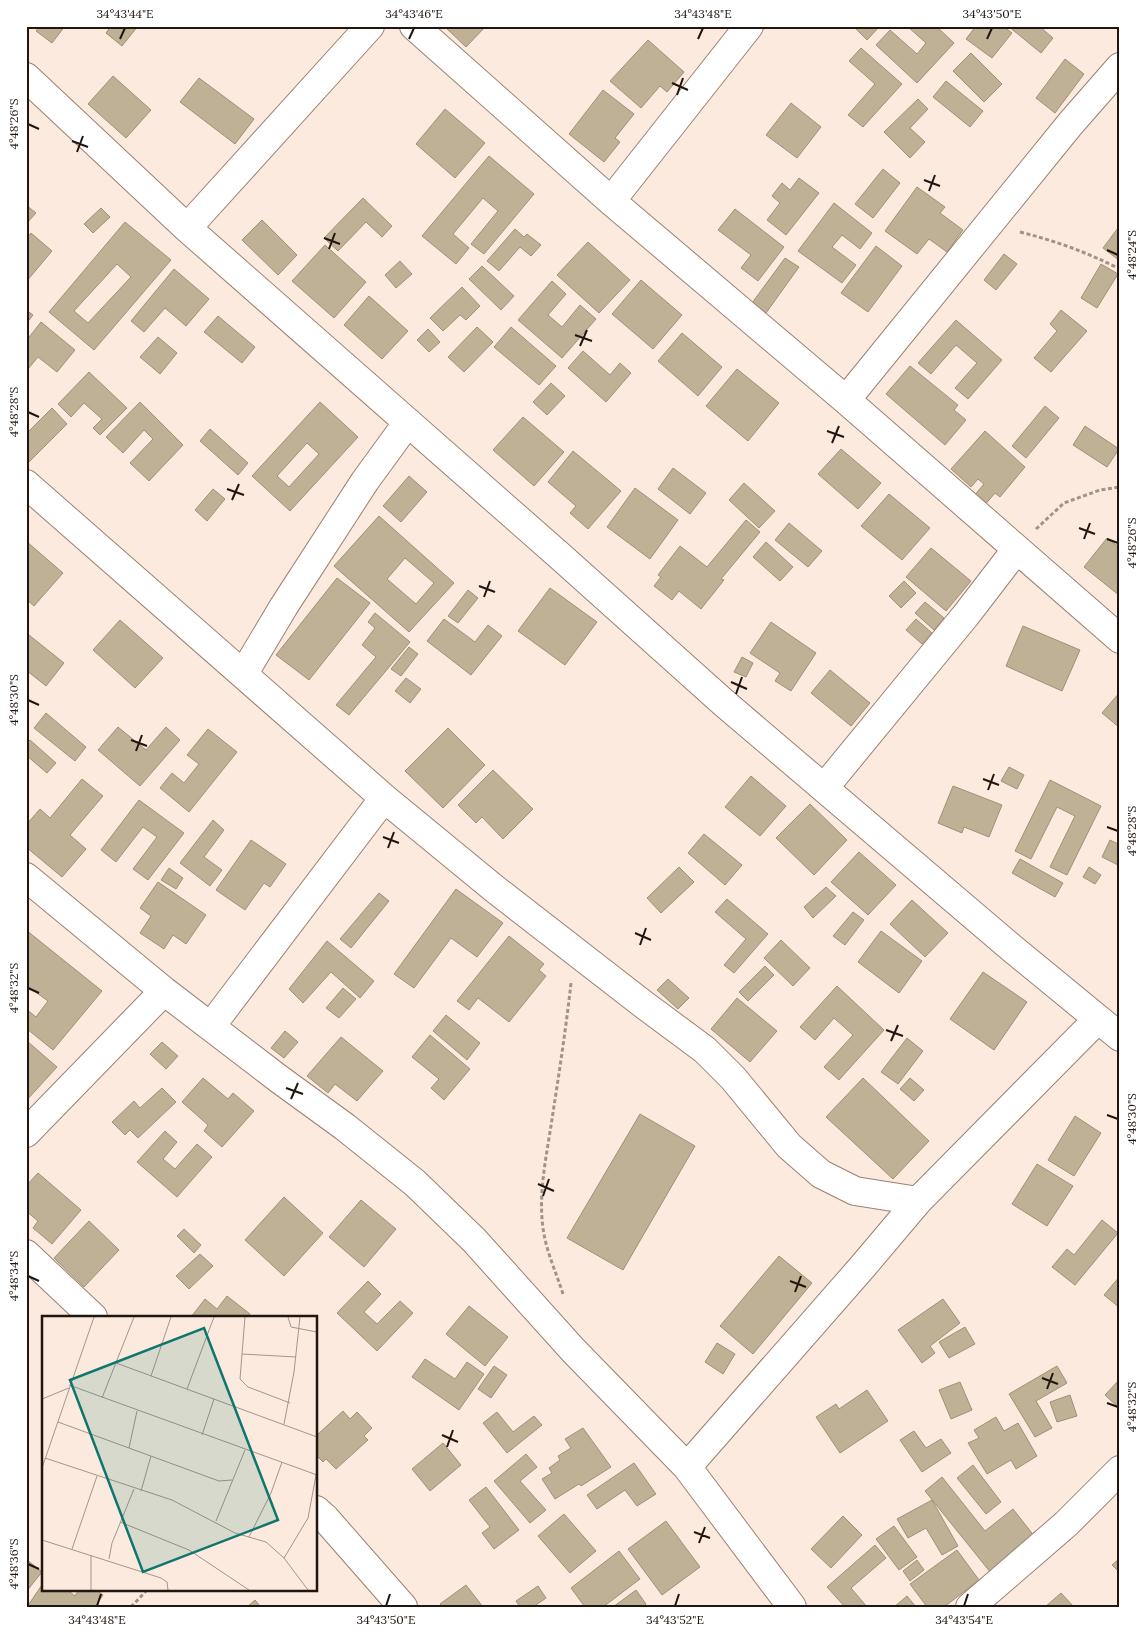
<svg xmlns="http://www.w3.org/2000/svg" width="1146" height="1633" font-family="Lora,serif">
	<rect width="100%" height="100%" fill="#fceadf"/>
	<!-- building -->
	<path fill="#beb195" stroke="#9e9176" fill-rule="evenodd" d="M40 26H65L52 43 36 31Z
		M111 26H138L122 46 106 33Z
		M444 26H486L466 47Z
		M853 26H880L867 40Z
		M907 26H936L954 43 917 83 876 45 890 30 917 54 926 43Z
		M976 26H1003L1012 33 992 58 966 39Z
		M1008 26H1039L1053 38 1041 53Z
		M648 40 684 72 667 92 660 86 641 108 610 81Z
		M861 48 902 84 863 127 848 115 875 84 849 61Z
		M971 53 1002 84 984 102 953 71Z
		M1065 59 1084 74 1055 113 1036 98Z
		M113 76 151 110 126 138 88 104Z
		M199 78 254 119 235 144 180 102Z
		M946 81 983 111 970 127 933 97Z
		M603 90 634 114 615 138 620 142 604 162 569 134Z
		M918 99 928 109 910 128 925 142 910 158 884 132Z
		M791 103 821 127 797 158 766 135Z
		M445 109 485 143 455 178 416 144Z
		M489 156 534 194 484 254 471 244 498 211 483 198 453 234 469 248 456 264 422 236Z
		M883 169 900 183 873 218 855 204Z
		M799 178 819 193 786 235 767 220 780 203 772 196 782 183 790 190Z
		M917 187 945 207 940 213 963 230 947 252 929 239 917 254 885 231Z
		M363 198 392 226 382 237 366 222 338 251 324 238Z
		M834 203 872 233 860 249 842 235 832 247 856 265 842 283 798 251Z
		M26 205 36 213 26 224Z
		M101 208 110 217 93 233 84 224Z
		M735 209 784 247 758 281 741 268 751 255 718 230Z
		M262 220 297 255 278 275 242 240Z
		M125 222 171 260 94 350 49 312ZM117 264 131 277 88 323 74 311Z
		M1118 228 1120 230V261L1103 248Z
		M515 229 524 237 527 234 541 245 531 256 520 247 499 271 487 261Z
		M31 233 52 251 26 282V239Z
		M588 242 630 280 599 313 557 275Z
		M325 245 366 282 334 318 292 281Z
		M876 246 902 266 868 312 841 293Z
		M1004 254 1017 264 996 290 984 280Z
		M785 258 799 267 766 313 752 303Z
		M400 261 412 274 396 288 385 275Z
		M1101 264 1118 274 1097 308 1081 298Z
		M482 266 514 296 501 310 469 279Z
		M174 269 209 299 186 326 165 308 144 332 131 321Z
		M641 280 682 315 653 349 612 314Z
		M552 281 566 294 548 315 562 327 580 305 596 319 562 358 518 320Z
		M462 287 480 306 466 320 460 315 443 331 430 318Z
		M369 296 408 331 382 359 344 325Z
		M26 310 33 315 26 324Z
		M1061 310 1087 331 1051 372 1034 358 1057 331 1050 324Z
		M218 316 255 347 242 363 204 332Z
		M956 320 1002 360 968 399 955 388 977 363 956 345 931 374 918 363Z
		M41 322 75 350 57 372 38 357 28 369 26 368V341Z
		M477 327 493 342 464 372 448 357Z
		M511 327 556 366 539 385 494 347Z
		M428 329 440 342 429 352 417 340Z
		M682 333 722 367 698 396 658 361Z
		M158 337 177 353 160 374 140 357Z
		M583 351 610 375 620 363 631 373 606 402 568 368Z
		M910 366 958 405 954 410 966 420 945 445 886 394Z
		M737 369 779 403 748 441 706 406Z
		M89 372 127 408 100 435 93 428 102 419 84 403 71 417 58 404Z
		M551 383 565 396 547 415 533 402Z
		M140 402 183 445 149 481 130 463 153 439 144 430 123 453 106 437Z
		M320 402 358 437 290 511 252 476ZM307 443 319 454 289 487 277 476Z
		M1045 406 1059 418 1026 458 1012 446Z
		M52 408 67 424 28 463 26 461V434Z
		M523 417 564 452 534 486 493 450Z
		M1085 426 1119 449 1107 467 1073 445Z
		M210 429 248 463 238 475 200 441Z
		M985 431 1025 467 1000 497 995 493 983 507 973 497 984 484 978 479 971 487 951 469Z
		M841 449 881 483 858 509 818 474Z
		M573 451 621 491 588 529 570 513 576 506 548 482Z
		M673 468 706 493 690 514 658 489Z
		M409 476 427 492 401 522 383 506Z
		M744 483 775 511 759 528 729 500Z
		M635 488 678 520 650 559 607 527Z
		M213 489 225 499 207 521 195 510Z
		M889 494 930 528 902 560 861 526Z
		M379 516 454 583 409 632 334 566ZM405 558 434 583 416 604 387 579Z
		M746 520 760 532 721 579 724 580 701 609 679 591 672 600 654 586 661 577 658 575 680 546 707 567Z
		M789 523 822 551 808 567 775 540Z
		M1107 538 1120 548V596L1084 567Z
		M26 541 63 573 34 606 26 599Z
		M766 542 793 567 780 581 753 557Z
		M931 548 971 581 946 611 906 577Z
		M337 578 370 603 309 680 276 655Z
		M904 581 916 593 901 608 889 596Z
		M550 588 597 622 565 665 518 631Z
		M468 590 478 598 458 623 448 616Z
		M925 602 944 618 934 630 915 613Z
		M375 613 410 642 349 715 336 705 376 657 362 645 375 628 368 622Z
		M444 619 475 642 488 625 502 636 471 675 427 641Z
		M916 619 932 633 922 644 906 630Z
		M120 620 163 658 135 688 93 650Z
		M771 622 816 653 791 691 775 681 780 673 750 653Z
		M1023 626 1080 650 1062 691 1006 666Z
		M29 635 64 663 46 686 26 670V639Z
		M409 647 418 654 401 676 391 669Z
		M742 657 753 663 746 677 734 672Z
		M830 670 870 703 851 726 811 693Z
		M406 678 421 689 410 703 395 691Z
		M1120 692V728L1102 713Z
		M46 713 86 747 75 761 34 728Z
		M118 727 146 750 166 727 180 740 140 786 98 750Z
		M448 728 485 765 443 808 405 771Z
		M208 729 237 752 189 812 160 788 172 773 184 783 199 764 187 755Z
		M30 740 56 763 47 773 26 755V744Z
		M1009 767 1024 775 1017 789 1001 781Z
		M493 770 533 809 503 839 482 817 476 823 458 805Z
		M751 776 786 806 760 836 725 807Z
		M82 779 103 796 70 835 86 849 62 877 26 847V825L40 809 50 818Z
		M1050 780 1101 806 1067 875 1050 867 1075 816 1057 807 1031 859 1015 851Z
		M953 786 1002 805 989 837 964 827 962 833 938 823Z
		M139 800 184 833 148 880 133 869 157 837 143 827 116 862 101 850Z
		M810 804 847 840 814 875 776 838Z
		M213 820 224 830 204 857 222 870 210 886 180 863Z
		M704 834 742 865 725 885 688 853Z
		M251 840 286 864 270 887 264 883 245 910 216 890Z
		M1110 840 1120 845V866L1102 857Z
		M859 852 896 885 868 915 831 882Z
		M1020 859 1063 883 1055 897 1012 873Z
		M679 867 694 882 661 913 647 898Z
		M1089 867 1101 875 1095 884 1083 877Z
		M169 868 183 878 176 889 161 880Z
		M158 882 206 915 186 944 173 935 164 949 140 933 151 916 140 908Z
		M826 887 836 896 813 918 804 907Z
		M456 889 503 923 477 957 451 938 414 988 394 974Z
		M379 893 389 901 351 948 340 939Z
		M727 899 768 934 734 973 724 965 746 939 715 912Z
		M912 900 948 933 925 957 890 924Z
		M853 912 864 920 845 945 833 936Z
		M26 930 102 991 53 1050 26 1028V1009L36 1017 48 1001 26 985Z
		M881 931 922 961 899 993 858 962Z
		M509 936 544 964 539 970 546 976 509 1022 478 998 469 1010 457 1001Z
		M781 940 810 968 793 986 764 958Z
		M327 941 374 981 360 998 331 972 303 1003 289 989Z
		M765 966 774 975 748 1001 739 992Z
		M983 972 1027 1002 994 1050 950 1019Z
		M668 979 689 998 678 1009 657 990Z
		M837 986 884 1030 839 1080 824 1067 853 1035 834 1018 815 1040 800 1027Z
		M343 988 356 999 339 1018 326 1008Z
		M737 998 777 1031 750 1062 711 1029Z
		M446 1015 480 1043 467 1060 433 1031Z
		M285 1031 298 1042 284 1058 271 1048Z
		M430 1035 470 1069 444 1100 431 1088 439 1079 412 1057Z
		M341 1037 383 1071 357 1101 335 1084 328 1093 307 1076Z
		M907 1038 923 1051 898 1084 881 1072Z
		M27 1041 57 1067 26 1101V1043Z
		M162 1042 178 1056 166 1069 150 1054Z
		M203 1078 228 1099 233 1093 254 1111 222 1147 204 1131 208 1125 182 1102Z
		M863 1078 929 1141 893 1179 826 1117Z
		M910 1078 924 1090 914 1101 900 1089Z
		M162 1088 176 1102 138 1138 130 1130 125 1135 112 1122 134 1101 140 1108Z
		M640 1114 695 1146 623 1270 567 1238Z
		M1075 1116 1101 1133 1074 1176 1048 1160Z
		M165 1131 177 1142 163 1159 175 1169 197 1144 212 1157 177 1197 137 1162Z
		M1037 1164 1073 1186 1047 1226 1012 1204Z
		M38 1173 81 1210 52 1244 33 1228 38 1221 26 1211V1186Z
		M284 1197 323 1233 284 1276 245 1240Z
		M361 1200 396 1229 364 1267 329 1237Z
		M1102 1220 1118 1233 1075 1285 1052 1267 1067 1249 1074 1255Z
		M89 1221 119 1250 84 1287 54 1258Z
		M184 1229 201 1245 194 1253 177 1236Z
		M200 1254 213 1266 189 1289 176 1276Z
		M779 1256 812 1283 753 1354 720 1326Z
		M1120 1276V1308L1104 1295Z
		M368 1281 381 1294 364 1312 377 1324 400 1301 413 1313 377 1351 337 1313Z
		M227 1296 250 1314 248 1317H191L205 1299 217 1309Z
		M943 1299 960 1323 930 1346 935 1353 922 1363 898 1330Z
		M469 1306 508 1337 485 1366 446 1334Z
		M965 1327 975 1344 949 1358 939 1342Z
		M717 1343 735 1354 723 1374 705 1362Z
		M425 1359 455 1379 467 1362 484 1374 459 1410 412 1377Z
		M494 1366 507 1375 491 1398 478 1389Z
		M1057 1366 1067 1383 1036 1401 1052 1428 1035 1437 1009 1394Z
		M1120 1379V1409L1105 1395Z
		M960 1382 972 1410 951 1419 939 1390Z
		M867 1390 888 1421 840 1453 816 1417 836 1404 839 1409Z
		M1070 1395 1077 1416 1057 1422 1050 1402Z
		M343 1411 350 1419 357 1412 372 1428 364 1436 368 1440 336 1469 326 1459 323 1462 316 1455V1436Z
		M497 1412 513 1432 534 1416 542 1425 507 1453 483 1423Z
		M996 1417 1004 1431 1018 1423 1037 1456 1016 1469 1011 1460 987 1474 968 1443 979 1438 974 1430Z
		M583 1428 611 1467 581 1486 579 1484 555 1499 542 1479 552 1473 549 1468 560 1460 558 1456 571 1448 565 1439Z
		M914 1431 926 1448 941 1439 951 1453 922 1472 900 1440Z
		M443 1443 461 1465 430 1491 412 1469Z
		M526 1454 537 1467 520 1481 546 1510 530 1523 494 1481Z
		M634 1463 656 1494 637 1506 625 1490 597 1509 587 1495Z
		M973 1465 1001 1502 986 1514 957 1478Z
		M942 1477 985 1531 1013 1509 1035 1537 991 1573 925 1491Z
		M486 1487 519 1530 494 1549 482 1533 490 1527 469 1500Z
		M932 1500 958 1546 942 1555 926 1528 908 1538 897 1519Z
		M564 1514 596 1551 570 1573 538 1536Z
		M843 1516 862 1535 831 1568 811 1549Z
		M666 1521 700 1567 662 1595 628 1549Z
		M894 1526 917 1557 899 1570 876 1539Z
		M875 1545 886 1558 851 1588 867 1607H845L827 1587Z
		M957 1550 979 1580 944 1607H927L910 1584Z
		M619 1551 640 1579 603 1607H585L571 1588Z
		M1120 1558V1573L1112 1565Z
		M26 1559 42 1572 26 1592Z
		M917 1560 924 1570 910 1581 903 1571Z
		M44 1582V1589H66L75 1596 79 1589H95L103 1595 95 1607H27Z
		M466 1585 483 1607H443L440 1604Z
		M538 1586 546 1598 533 1607H520L516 1601Z
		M636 1590 646 1604 642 1607H613Z
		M1061 1593 1074 1607H1045Z
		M907 1596 916 1607H894Z
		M255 1600 261 1607H247Z"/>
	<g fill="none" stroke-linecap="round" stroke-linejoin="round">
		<!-- minor casing -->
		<g stroke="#9b8170" stroke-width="30">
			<path id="minor" d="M414 26 611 201 846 400 1120 639
				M26 77 187 228 561 557 724 703 1014 950 1120 1037
				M611 201 749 26
				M187 228 370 26
				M846 400 1071 123 1120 67
				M26 484 384 798 496 890 643 1004 705 1050 733 1078 789 1146 821 1174 855 1191 918 1201
				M244 673 284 606 365 481 408 422
				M824 788 966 615 1016 550
				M26 877 164 991 279 1079 345 1127 415 1183 474 1240 573 1350 687 1467 792 1607
				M211 1026 384 798
				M26 1133 164 991
				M26 1254 93 1317
				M687 1467 864 1265 918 1201 1098 1019
				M316 1510 325 1518 403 1607
				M970 1607 1066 1524 1120 1470"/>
		</g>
		<!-- path -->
		<path stroke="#a19389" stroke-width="3" stroke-dasharray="4 2.5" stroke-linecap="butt" d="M1020 232C1056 241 1086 252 1120 269
			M1036 529 1064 503 1100 490 1120 487
			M563 1294C556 1272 546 1251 543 1228 538 1192 547 1154 552 1119 559 1074 566 1028 571 983
			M131 1607 148 1589"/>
		<!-- minor -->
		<use href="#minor" stroke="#fff" stroke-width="28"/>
	</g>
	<!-- ticks -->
	<path fill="none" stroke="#20160f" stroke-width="2" d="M120 39 125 28M409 39 414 28M698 39 703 28M987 39 992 28M672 83 688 90M677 95 683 78M28 124 39 129M72 141 88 147M77 152 83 136M924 180 940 186M929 191 935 175M324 238 340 244M329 249 335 233M1107 250 1118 255M575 335 592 341M580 346 587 330M28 412 39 417M827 431 844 437M832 443 839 426M227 489 244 495M232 500 239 484M1079 528 1095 534M1084 539 1090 523M1107 539 1118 543M479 586 495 592M484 597 490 581M731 682 747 689M736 694 742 677M28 700 39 705M131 740 147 746M136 751 142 735M983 779 999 785M988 790 994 774M1107 827 1118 831M383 837 399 843M388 848 394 832M635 933 651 940M640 945 646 928M28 988 39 993M886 1030 903 1036M891 1041 898 1025M286 1088 303 1094M291 1099 298 1083M1107 1115 1118 1119M538 1184 554 1191M543 1196 549 1179M28 1276 39 1281M790 1281 806 1287M795 1292 801 1276M1042 1378 1058 1384M1047 1389 1053 1373M1107 1403 1118 1407M442 1435 458 1442M447 1447 453 1430M694 1532 710 1538M699 1543 705 1527M28 1564 39 1569M97 1606 101 1594M386 1606 390 1594M675 1606 679 1594M964 1606 968 1594"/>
	<!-- overview -->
	<g transform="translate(42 1316)">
		<rect width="275" height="275" fill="#fceadf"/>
		<path fill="none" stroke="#a4958c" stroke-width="1" d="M203 1 198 63 206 71 248 87M246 1 249 11 275 16M200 38 254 41M74 47 275 121M109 60 129 1M27 69 275 159M145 73 172 1M60 82 92 1M0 83 27 72M16 106 177 165 190 164M242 108 252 56 258 1M160 119 172 83M87 132 95 95M3 142 130 184 193 217 224 226 242 242 266 274M0 152 52 1M99 175 109 140M174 205 203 134M78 206 147 234 207 274M207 221 229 177 240 146M0 224 119 262 125 266 126 274M30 233 55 160M49 239V274M242 242 266 202 275 154M67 243 70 227 92 173"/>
		<path fill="#0f766e" fill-opacity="0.15" stroke="#0f766e" stroke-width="2.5" d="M162 12 236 204 101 256 28 64Z"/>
		<rect width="275" height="275" fill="none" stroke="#20160f" stroke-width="2.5"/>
	</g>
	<!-- border -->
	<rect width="1146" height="1633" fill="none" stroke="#ffffff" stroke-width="55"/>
	<rect x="28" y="28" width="1090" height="1578" fill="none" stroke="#20160f" stroke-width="2"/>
	<g font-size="12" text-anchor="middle" fill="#20160f">
		<text x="125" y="18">34°43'44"E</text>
		<text x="414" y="18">34°43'46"E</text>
		<text x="703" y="18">34°43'48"E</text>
		<text x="992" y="18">34°43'50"E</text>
		<text transform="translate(14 124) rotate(-90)" y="4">4°48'26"S</text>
		<text transform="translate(1132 255) rotate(-90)" y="4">4°48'24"S</text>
		<text transform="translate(14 412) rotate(-90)" y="4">4°48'28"S</text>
		<text transform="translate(1132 543) rotate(-90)" y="4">4°48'26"S</text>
		<text transform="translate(14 700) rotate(-90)" y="4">4°48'30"S</text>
		<text transform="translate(1132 831) rotate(-90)" y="4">4°48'28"S</text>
		<text transform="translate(14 988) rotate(-90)" y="4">4°48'32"S</text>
		<text transform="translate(1132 1119) rotate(-90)" y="4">4°48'30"S</text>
		<text transform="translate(14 1276) rotate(-90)" y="4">4°48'34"S</text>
		<text transform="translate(1132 1407) rotate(-90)" y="4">4°48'32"S</text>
		<text transform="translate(14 1564) rotate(-90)" y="4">4°48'36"S</text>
		<text x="97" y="1624">34°43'48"E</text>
		<text x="386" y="1624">34°43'50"E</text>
		<text x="675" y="1624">34°43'52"E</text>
		<text x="964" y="1624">34°43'54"E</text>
	</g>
</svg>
